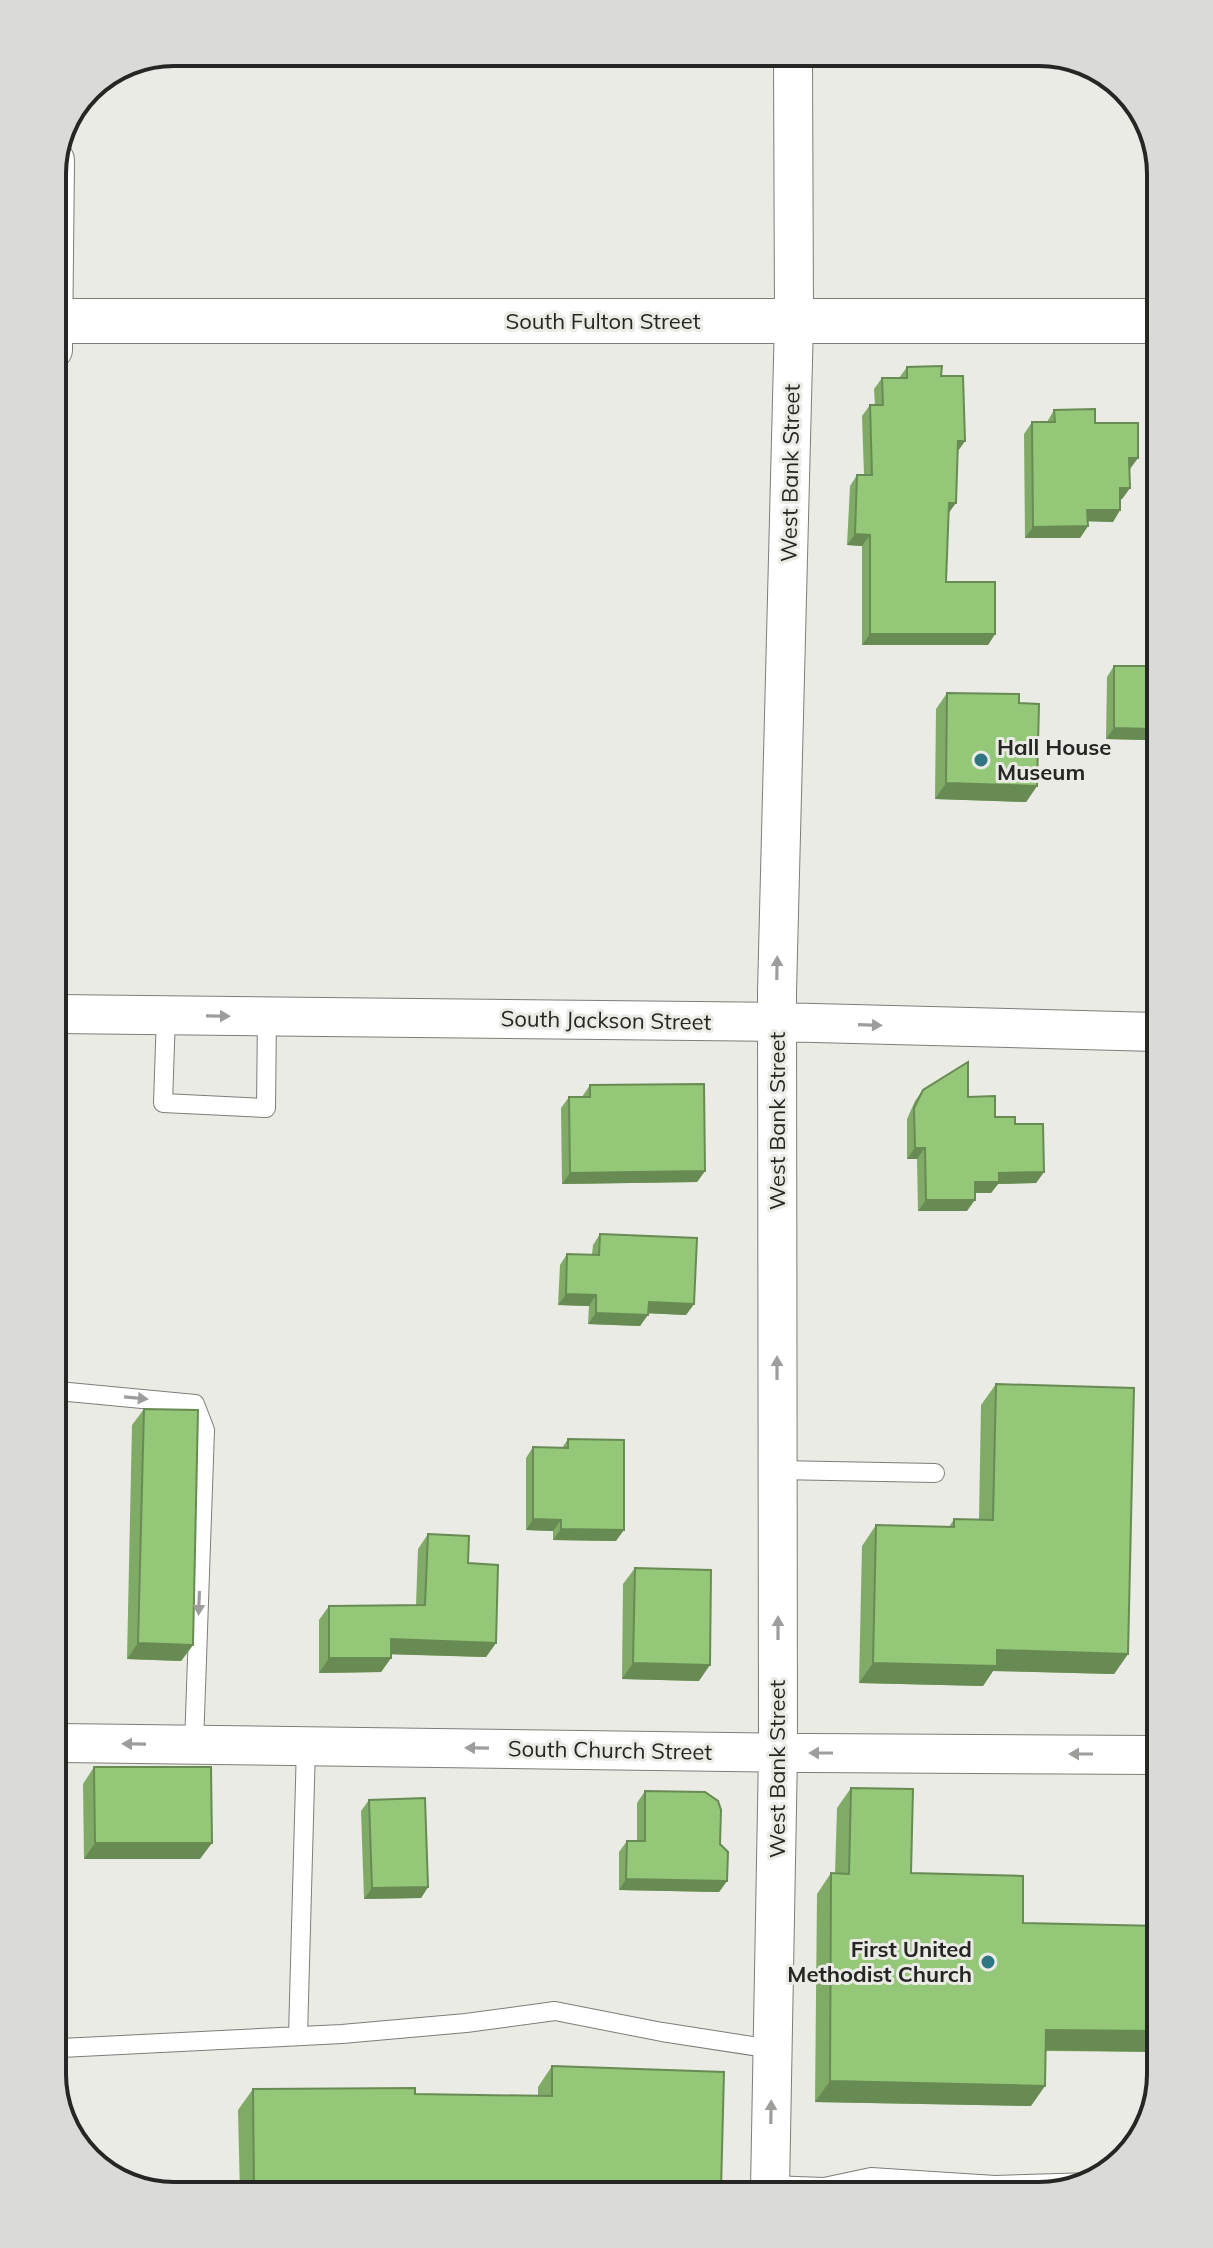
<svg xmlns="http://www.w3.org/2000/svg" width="1213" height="2248" font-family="Mulish,sans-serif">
	<rect width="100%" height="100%" fill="#eaebe5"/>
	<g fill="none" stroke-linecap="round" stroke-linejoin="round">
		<!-- service casing -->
		<g stroke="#7d7e79" stroke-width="20">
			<path id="service" d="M166 1015 163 1103 266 1108 267 1016
				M58 1391 195 1404 205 1430 194 1745
				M777 1470 935 1473
				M298 2036 306 1746
				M61 2048 342 2034 466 2023 555 2011 662 2032 772 2049
				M770 2185 824 2187 871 2177 995 2185 1092 2182"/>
		</g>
		<!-- minor casing -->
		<g stroke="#7d7e79" stroke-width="40">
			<path id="minor" d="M53 350 55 160
				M56 1014 776 1022 1156 1032
				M60 1743 809 1753 1159 1755
				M770 2190 778 1753 777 992 794 321 793 52"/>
		</g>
		<!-- tertiary casing -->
		<g stroke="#7d7e79" stroke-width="46">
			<path id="tertiary" d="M53 321H1152"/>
		</g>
		<!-- service -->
		<use href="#service" stroke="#fff" stroke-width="18"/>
		<!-- minor -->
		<use href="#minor" stroke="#fff" stroke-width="38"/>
		<!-- tertiary -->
		<use href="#tertiary" stroke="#fff" stroke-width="44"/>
	</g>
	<!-- wall -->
	<path fill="#80ab67" d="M907 367 941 376 965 441 958 451 948 514 946 582 995 634 988 645H862V546L847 545 850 486 857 475H864L862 416 870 405H875L874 389 882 378H899Z
		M1054 410 1095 423 1130 469V488L1122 499H1120V510L1113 522 1087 521 1088 526 1080 538H1025L1024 434 1032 422H1047Z
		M1114 666 1154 729 1147 740 1106 739 1107 677Z
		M947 693 1019 703 1037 786 1026 802 935 799 936 709Z
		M590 1085 705 1171 697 1182 562 1184 561 1108 569 1097H582Z
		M923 1090 968 1097 995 1117 1015 1124 1044 1172 1036 1183 998 1184 991 1193H975L967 1211H918L917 1159H907V1119L915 1101Z
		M600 1234 694 1304 686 1315 648 1313 640 1326 588 1324 589 1306 558 1305 560 1265 567 1254 592 1255 593 1245Z
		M996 1384 1128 1654 1114 1674 993 1671 983 1686 859 1683 862 1546 876 1525 949 1527 954 1519 979 1520 981 1405Z
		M144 1409 193 1645 181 1661 127 1659 132 1425Z
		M568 1439 616 1541 553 1540V1531L526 1530V1458L533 1447 562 1448Z
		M428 1534 468 1563 496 1643 486 1657 391 1654V1658L381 1672 319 1673V1620L329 1606 416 1605 418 1549Z
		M635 1568 699 1681 622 1679 623 1584Z
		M94 1767 200 1859H84L83 1784Z
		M851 1788 911 1873 1023 1923 1161 2052 1046 2051 1031 2106 815 2102 817 1894 831 1873 835 1874 837 1808Z
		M645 1791 720 1844 727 1881 719 1892 619 1890V1852L627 1841H637V1803Z
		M369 1800 428 1887 421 1898 364 1899 361 1811Z
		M552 2066 721 2190 240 2195 238 2110 253 2089 415 2094 538 2096V2087Z"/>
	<!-- shaded-wall -->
	<path fill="#688b54" d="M958 441H965L957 452Z
		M1129 458H1138L1130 469H1122Z
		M1120 488H1130L1122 499H1112Z
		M949 503H956L948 514Z
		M1087 510H1120L1113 522 1079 521Z
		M1088 526 1080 538H1025L1033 527Z
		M855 534 870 535 862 546 847 545Z
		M870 634H995L988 645H862Z
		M1114 728 1154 729 1147 740 1106 739Z
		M946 783 1037 786 1026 802 935 799Z
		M915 1148H925L917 1159H907Z
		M705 1171 697 1182 562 1184 570 1173Z
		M1044 1172 1036 1183 998 1184 991 1193H967L975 1182 999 1173Z
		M926 1200H975L967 1211H918Z
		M566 1294 596 1295 589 1306 558 1305Z
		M649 1302 694 1304 686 1315 641 1313Z
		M596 1313 648 1315 640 1326 588 1324Z
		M533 1519 561 1520 553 1531 526 1530Z
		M561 1529 624 1530 616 1541 553 1540Z
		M391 1639 496 1643 486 1657 381 1654Z
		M138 1643 193 1645 181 1661 127 1659Z
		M997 1650 1128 1654 1114 1674 993 1671 983 1686 859 1683 873 1663Z
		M329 1658H391L381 1672 319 1673Z
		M633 1663 710 1665 699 1681 622 1679Z
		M95 1843H212L200 1859H84Z
		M626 1879 727 1881 719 1892 619 1890Z
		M428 1887 421 1898 364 1899 372 1888Z
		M1046 2030 1161 2031V2052L1032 2050Z
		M830 2081 1045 2086 1031 2106 815 2102Z"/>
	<!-- building -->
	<path fill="#95c778" stroke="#688b54" stroke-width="2" d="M942 366 941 376H963L965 441H958L956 503H949L946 582H995V634H870V535L855 534 857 475H872L870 405H883L882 378H907V367Z
		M1095 409V423H1138V458H1129L1130 488H1120V510H1087L1088 526 1033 527 1032 422H1055L1054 410Z
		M1114 666H1154V729L1114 728Z
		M947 693 1019 694V703L1039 704 1037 786 946 783Z
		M968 1062V1097L995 1096V1117H1015V1124H1043L1044 1172 999 1173V1182H975V1200H926L925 1148H915L914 1108 923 1090Z
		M704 1084 705 1171 570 1173 569 1097H590V1085Z
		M600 1234 697 1238 694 1304 649 1302 648 1315 596 1313V1295L566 1294 567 1254 599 1255Z
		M996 1384 1134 1388 1128 1654 997 1650V1666L873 1663 876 1525 954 1527V1519L993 1520Z
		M144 1409 198 1410 193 1645 138 1643Z
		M568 1439 624 1440V1530L561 1529V1520L533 1519V1447L568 1448Z
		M428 1534 469 1536 468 1563 498 1565 496 1643 391 1639V1658H329V1606L425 1605Z
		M635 1568 711 1570 710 1665 633 1663Z
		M94 1767H211L212 1843H95Z
		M851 1788 913 1789 911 1873 1023 1876V1923L1160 1926 1161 2031 1046 2030 1045 2086 830 2081 831 1873 849 1874Z
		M645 1791 705 1792 718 1801 721 1810 720 1844 728 1852 727 1881 626 1879 627 1841H645Z
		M425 1798 428 1887 372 1888 369 1800Z
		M552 2066 724 2072 721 2190 254 2195 253 2089 415 2088V2094L552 2096Z
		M908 2186V2188L833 2189Z"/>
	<!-- one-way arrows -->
	<defs><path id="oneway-solid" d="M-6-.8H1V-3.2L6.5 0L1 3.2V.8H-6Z" transform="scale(2)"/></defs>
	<g fill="#9d9d9c">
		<use href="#oneway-solid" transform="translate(777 968) rotate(-89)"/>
		<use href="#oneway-solid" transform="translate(218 1016) rotate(1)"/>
		<use href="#oneway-solid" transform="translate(870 1025) rotate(2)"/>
		<use href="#oneway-solid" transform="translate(777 1368) rotate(-90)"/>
		<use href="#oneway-solid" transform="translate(136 1398) rotate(5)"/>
		<use href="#oneway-solid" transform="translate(199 1603) rotate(92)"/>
		<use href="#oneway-solid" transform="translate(778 1628) rotate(-90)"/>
		<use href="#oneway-solid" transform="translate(134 1744) rotate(-179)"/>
		<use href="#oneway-solid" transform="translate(477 1748) rotate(-179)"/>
		<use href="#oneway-solid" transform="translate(821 1753) rotate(-180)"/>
		<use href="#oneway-solid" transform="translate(1081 1754) rotate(-180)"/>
		<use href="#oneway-solid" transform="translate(771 2112) rotate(-89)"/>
	</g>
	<!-- markers -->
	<g fill="#2f7582" stroke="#eaebe5" stroke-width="3">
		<circle cx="981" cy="760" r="8"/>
		<circle cx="988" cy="1962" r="8"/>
	</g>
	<g text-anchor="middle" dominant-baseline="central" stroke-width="6" stroke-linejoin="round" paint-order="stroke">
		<!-- street labels -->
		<g font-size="22" fill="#262624" stroke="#eaebe5">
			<text x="603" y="321">South Fulton Street</text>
			<text transform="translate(790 473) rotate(-89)">West Bank Street</text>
			<text transform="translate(606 1020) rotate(1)">South Jackson Street</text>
			<text transform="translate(777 1121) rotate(-90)">West Bank Street</text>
			<text transform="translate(610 1750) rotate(1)">South Church Street</text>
			<text transform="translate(777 1769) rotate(-90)">West Bank Street</text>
		</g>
		<!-- poi labels -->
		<g font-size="22" font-weight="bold" fill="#262624" stroke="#eaebe5" text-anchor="start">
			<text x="997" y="747">Hall House<tspan x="997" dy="25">Museum</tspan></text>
			<text x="972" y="1949" text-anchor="end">First United<tspan x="972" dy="25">Methodist Church</tspan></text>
		</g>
	</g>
	<!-- crop -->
	<path d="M0 0H1213V2248H0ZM174 66H1039A108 108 0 0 1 1147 174V2074A108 108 0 0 1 1039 2182H174A108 108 0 0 1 66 2074V174A108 108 0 0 1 174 66Z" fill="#dadbd6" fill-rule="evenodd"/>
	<path fill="none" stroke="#262624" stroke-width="4" d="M174 66H1039A108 108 0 0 1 1147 174V2074A108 108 0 0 1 1039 2182H174A108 108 0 0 1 66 2074V174A108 108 0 0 1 174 66Z"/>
</svg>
